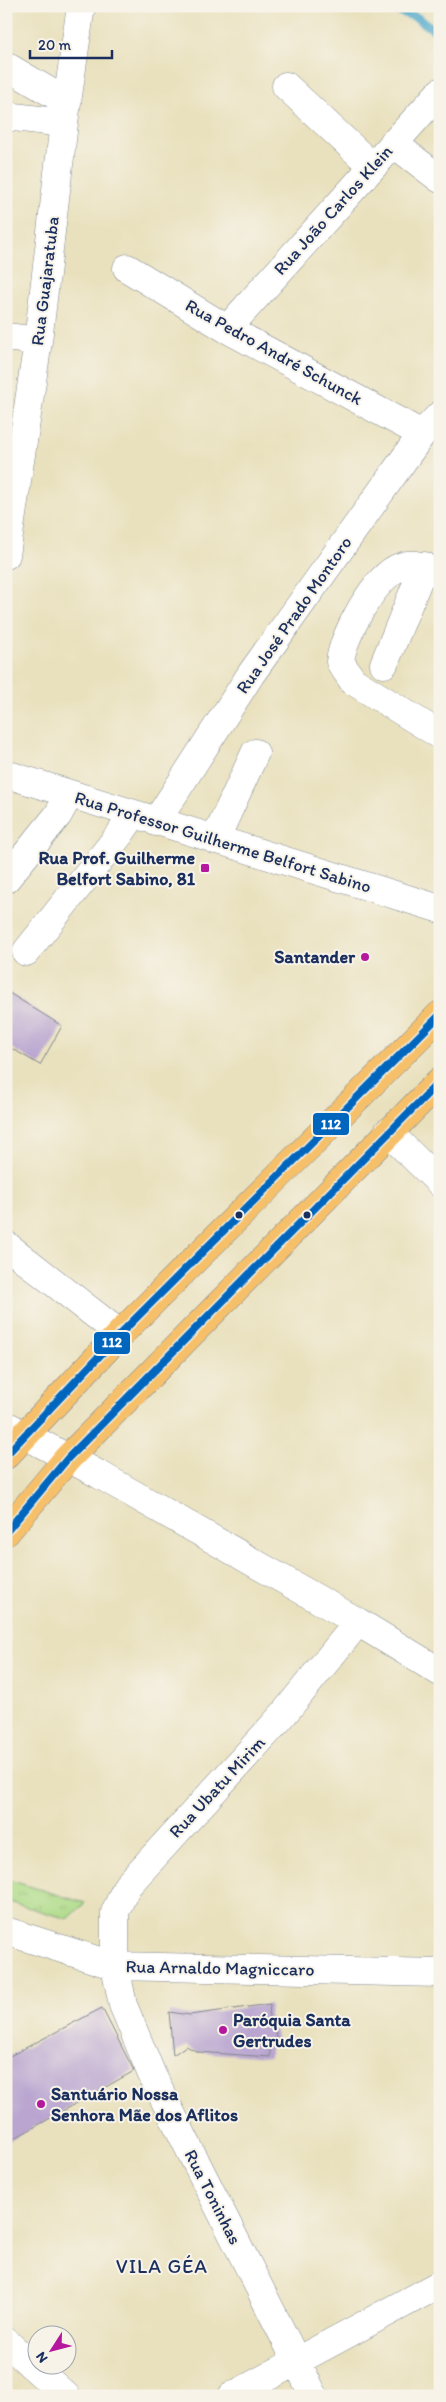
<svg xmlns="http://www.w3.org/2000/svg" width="446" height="2402" font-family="Itim,sans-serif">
	<defs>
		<pattern id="park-tufts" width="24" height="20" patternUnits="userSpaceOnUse" patternTransform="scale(1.25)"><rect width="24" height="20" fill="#addb87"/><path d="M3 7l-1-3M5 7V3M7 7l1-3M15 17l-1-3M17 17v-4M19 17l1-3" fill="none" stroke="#94bc77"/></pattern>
	</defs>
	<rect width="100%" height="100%" fill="#f7f3e8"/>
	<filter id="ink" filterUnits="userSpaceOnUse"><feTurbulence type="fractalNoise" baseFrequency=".02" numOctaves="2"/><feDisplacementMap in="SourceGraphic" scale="10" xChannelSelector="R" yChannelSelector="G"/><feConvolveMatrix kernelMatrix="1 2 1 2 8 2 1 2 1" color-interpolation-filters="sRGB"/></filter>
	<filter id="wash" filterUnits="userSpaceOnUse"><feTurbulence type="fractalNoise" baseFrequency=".0096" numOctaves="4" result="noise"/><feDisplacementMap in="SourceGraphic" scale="20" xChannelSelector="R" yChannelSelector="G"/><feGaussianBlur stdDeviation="1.12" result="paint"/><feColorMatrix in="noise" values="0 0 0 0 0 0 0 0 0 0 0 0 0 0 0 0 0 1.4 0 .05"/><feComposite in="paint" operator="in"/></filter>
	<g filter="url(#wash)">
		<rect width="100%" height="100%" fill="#e9e1be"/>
		<!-- park -->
		<path fill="url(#park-tufts)" stroke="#648572" d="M9 1880 85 1903 68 1919 6 1901Z"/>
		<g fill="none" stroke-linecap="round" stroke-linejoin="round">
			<!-- stream -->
			<path stroke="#4da9cb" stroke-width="9" d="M382 6 416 17 440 34"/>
		</g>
		<g id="blocks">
			<!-- building -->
			<path fill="#b9a5d0" d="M6 991 62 1026 40 1065 6 1045Z
				M270 2004 269 2017 274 2022 276 2039 270 2046V2057L198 2052 186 2046 173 2055 169 2012 190 2015Z
				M102 2008 134 2071 6 2143V2058Z"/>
		</g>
	</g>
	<g filter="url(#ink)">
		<use href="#blocks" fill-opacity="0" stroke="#82888e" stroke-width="1"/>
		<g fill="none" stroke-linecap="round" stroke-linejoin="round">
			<!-- minor casing -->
			<g stroke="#82888e" stroke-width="29">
				<path id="minor" d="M6 66 67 102
					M286 86 372 166
					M6 116 64 123
					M393 143 440 179
					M127 268 227 329 422 434
					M227 329 440 92
					M6 337 38 341
					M6 555 38 341 64 123 81 6
					M440 574C427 568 414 561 400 567 375 576 342 637 340 662L353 681 440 735
					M384 664 424 566
					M6 774 440 909
					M156 822 251 674 422 434 440 415
					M215 840 255 753
					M6 879 58 815 69 795
					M26 952 120 834 133 815
					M388 1132 440 1183
					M6 1245 120 1334
					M6 1425 100 1475 358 1622 440 1672
					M6 1931 115 1966 440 1973
					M6 2342 66 2396
					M232 2396 440 2284
					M314 2396 152 2075 123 2005 115 1966V1912L127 1886 282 1716 358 1622"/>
			</g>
			<!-- major casing -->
			<g stroke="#82888e" stroke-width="29">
				<path id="major" d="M6 1455 120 1334 440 1015
					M6 1532 68 1458 440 1081"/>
			</g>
			<!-- minor -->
			<use href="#minor" stroke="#fff" stroke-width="28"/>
			<!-- major -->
			<use href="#major" stroke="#f6c06b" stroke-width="28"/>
			<!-- bus-1 casing -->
			<g stroke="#f7f3e8" stroke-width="11">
				<path id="bus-1" d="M6 1455 120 1334 440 1015
					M6 1532 68 1458 440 1081"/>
			</g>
			<!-- bus-1 -->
			<use href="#bus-1" stroke="#0065bd" stroke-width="8"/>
		</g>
	</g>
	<!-- markers -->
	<g fill="#b5179e" stroke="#f7f3e8" stroke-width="2">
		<rect x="200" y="863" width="10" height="10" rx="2.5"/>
		<circle cx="365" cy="957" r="5"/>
		<circle cx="223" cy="2030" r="5"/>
		<circle cx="41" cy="2104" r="5"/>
	</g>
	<g fill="#1b2f5e" stroke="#f7f3e8" stroke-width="2">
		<circle cx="239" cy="1215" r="4.5"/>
		<circle cx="307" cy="1215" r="4.5"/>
	</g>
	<g text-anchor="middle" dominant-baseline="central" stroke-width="4" stroke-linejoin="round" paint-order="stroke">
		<!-- street labels -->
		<g font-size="18" fill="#1b2f5e" stroke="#f7f3e8">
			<text transform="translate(333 210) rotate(-48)">Rua João Carlos Klein</text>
			<text transform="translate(45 281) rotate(-83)">Rua Guajaratuba</text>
			<text transform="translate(274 352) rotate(29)">Rua Pedro André Schunck</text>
			<text transform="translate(294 615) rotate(-55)">Rua José Prado Montoro</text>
			<text transform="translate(223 842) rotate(17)">Rua Professor Guilherme Belfort Sabino</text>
			<text transform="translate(217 1787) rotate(-47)">Rua Ubatu Mirim</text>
			<text transform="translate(220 1968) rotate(1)">Rua Arnaldo Magniccaro</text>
			<text transform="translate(213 2197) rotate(63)">Rua Toninhas</text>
		</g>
		<!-- poi labels -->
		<g font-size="18" font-weight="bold" fill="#1b2f5e" stroke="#f7f3e8" text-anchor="end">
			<text x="195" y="858">Rua Prof. Guilherme<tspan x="195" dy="21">Belfort Sabino, 81</tspan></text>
			<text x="355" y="957">Santander</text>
			<text x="233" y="2020" text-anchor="start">Paróquia Santa<tspan x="233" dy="21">Gertrudes</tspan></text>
			<text x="51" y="2094" text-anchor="start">Santuário Nossa<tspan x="51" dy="21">Senhora Mãe dos Aflitos</tspan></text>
		</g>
		<!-- quarter labels -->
		<g font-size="20" letter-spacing="1" fill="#1b2f5e" stroke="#f7f3e8">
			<text x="162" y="2266">VILA GÉA</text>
		</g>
	</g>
	<g stroke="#f7f3e8" stroke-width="2">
		<rect x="312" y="1112" width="38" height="24" rx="5" fill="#0065bd"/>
		<rect x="93" y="1331" width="38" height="24" rx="5" fill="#0065bd"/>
	</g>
	<g font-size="14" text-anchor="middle" font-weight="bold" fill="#fff">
		<text x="331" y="1129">112</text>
		<text x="112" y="1347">112</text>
	</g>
	<!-- margin -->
	<rect width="446" height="2402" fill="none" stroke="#f7f3e8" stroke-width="25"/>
	<!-- north arrow -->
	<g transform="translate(52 2350) rotate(234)"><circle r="24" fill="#f7f3e8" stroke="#9fa5b1"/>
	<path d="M0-4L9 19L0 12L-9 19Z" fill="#b5179e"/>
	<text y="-8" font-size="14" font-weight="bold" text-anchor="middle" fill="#1b2f5e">N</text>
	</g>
	<!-- scale -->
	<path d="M30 50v8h82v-8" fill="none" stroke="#1b2f5e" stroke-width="2.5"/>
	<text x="38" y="50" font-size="15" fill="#1b2f5e" stroke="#f7f3e8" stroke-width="4" paint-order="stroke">20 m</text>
</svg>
